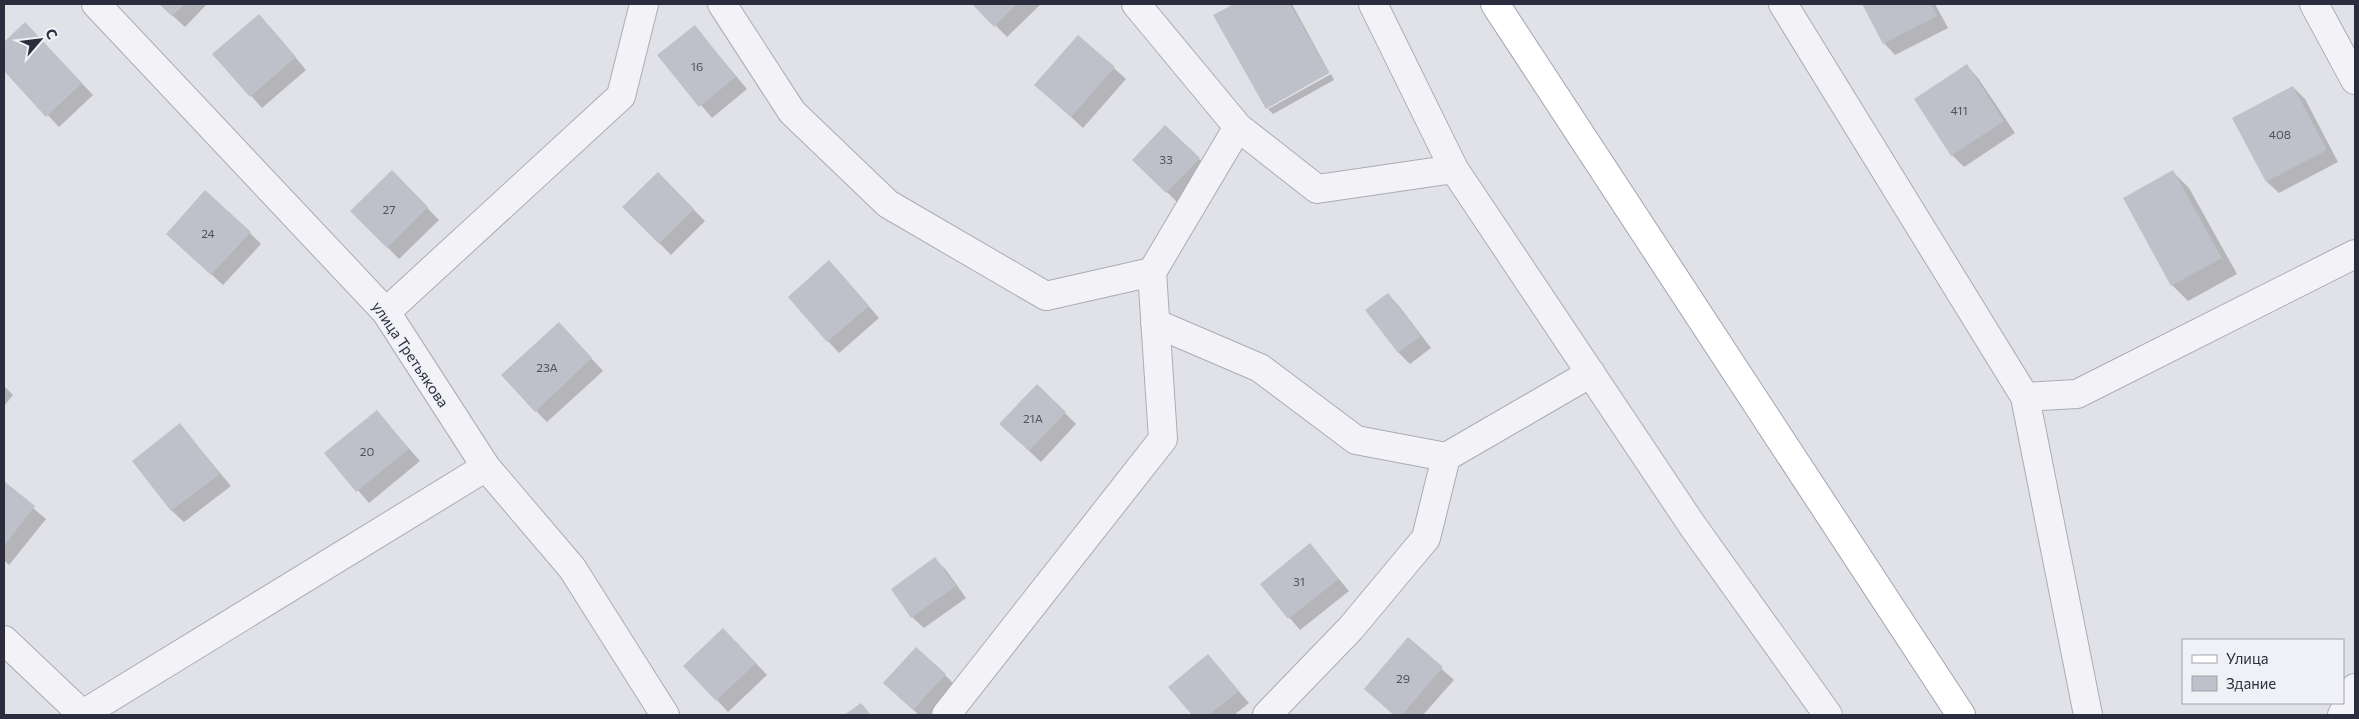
<svg xmlns="http://www.w3.org/2000/svg" width="2359" height="719" font-family="Commissioner,sans-serif">
	<rect width="100%" height="100%" fill="#e1e2e8"/>
	<!-- shadow -->
	<path fill="#0003" d="M160 4H207L185 27Z
		M974 4H1041L1007 37Z
		M1236 4H1292L1329 72 1267 107 1215 16Z
		M1863 4H1935L1948 28 1895 55 1884 43Z
		M25 24 93 95 59 127 4 69V43Z
		M270 27 306 70 262 108 214 54Z
		M695 27 747 89 712 118 659 55Z
		M1079 37 1126 79 1083 128 1036 85Z
		M1967 66 1978 78 2015 133 1964 167 1952 155 1916 99Z
		M1331 74 1334 80 1273 114 1268 109Z
		M2293 87 2305 99 2338 162 2279 193 2267 182 2234 119Z
		M1199 159 1210 170 1178 203 1134 160Z
		M392 172 439 220 399 259 352 211Z
		M2173 172 2189 188 2237 274 2188 301 2172 285Z
		M658 174 705 221 671 255 624 207Z
		M250 233 261 244 223 285 179 245Z
		M841 274 879 318 839 353 828 341Z
		M1388 294 1399 306 1431 348 1410 364 1399 353 1367 310Z
		M570 335 603 371 547 422 536 411Z
		M4 386 13 395 4 406Z
		M377 412 420 461 369 503 326 453Z
		M1065 413 1076 424 1041 462 1013 436Z
		M180 425 231 486 184 522 172 511 134 461Z
		M4 483 46 519 9 565 4 560Z
		M1310 545 1349 591 1300 630 1261 584Z
		M935 559 946 570 966 598 924 628 912 617Z
		M1408 639 1454 680 1423 715H1394L1365 689Z
		M735 641 767 675 728 712 717 700Z
		M1208 656 1249 703 1234 715H1193L1170 687Z
		M945 675 956 686 930 715H919L896 694Z"/>
	<!-- building -->
	<path fill="#bec0ca" d="M159 4H185L172 16Z
		M972 4H1017L994 27Z
		M1234 4H1290L1329 73 1266 109 1213 15Z
		M1862 4H1931L1937 16 1883 44Z
		M259 14 296 57 250 97 212 54Z
		M25 22 82 83 46 117 4 71V42Z
		M695 25 736 77 699 107 657 55Z
		M1078 35 1115 67 1071 117 1034 85Z
		M1967 64 2004 121 1951 156 1914 99Z
		M2293 86 2327 150 2266 182 2232 118Z
		M1165 125 1200 158 1166 193 1132 160Z
		M392 170 428 207 387 248 350 211Z
		M2173 170 2222 258 2171 286 2123 198Z
		M658 172 694 209 659 244 622 207Z
		M205 190 251 232 211 275 166 234Z
		M829 260 869 306 827 342 788 297Z
		M1388 293 1421 336 1398 353 1365 310Z
		M559 322 592 358 535 412 501 375Z
		M1037 384 1066 412 1029 451 999 424Z
		M377 410 409 449 356 492 324 453Z
		M180 423 220 474 171 511 132 461Z
		M4 481 35 506 4 546Z
		M1310 543 1339 579 1288 619 1260 584Z
		M935 557 956 586 911 618 891 589Z
		M723 628 756 663 716 701 683 666Z
		M1408 637 1443 667 1402 715H1394L1364 689Z
		M916 647 946 674 913 710 883 683Z
		M1208 654 1239 691 1209 715H1192L1168 687Z
		M861 703 871 715H844Z"/>
	<g fill="none" stroke-linecap="round" stroke-linejoin="round">
		<!-- street casing -->
		<g stroke="#aaacb5" stroke-width="30">
			<path id="street" d="M96 4 386 312 486 467 572 568 665 715
				M722 4 792 112 888 204 1046 296 1152 272 1238 127 1317 189 1454 169 1692 525 1828 715
				M1136 4 1238 127
				M1373 4 1454 169
				M1783 4 2025 397 2077 394 2355 254
				M2314 4 2355 80
				M386 312 621 96 644 4
				M1155 323 1260 368 1356 440 1446 457 1591 373
				M2025 397 2088 715
				M4 640 83 715
				M83 714 486 467
				M946 715 1163 439 1152 272
				M1267 715 1351 628 1426 538 1446 457
				M2342 715 2355 688"/>
		</g>
		<!-- primary casing -->
		<g stroke="#a1a4b2" stroke-width="30">
			<path id="primary" d="M1495 4 1961 715"/>
		</g>
		<!-- street -->
		<use href="#street" stroke="#f3f3f7" stroke-width="28"/>
		<!-- primary -->
		<use href="#primary" stroke="#fff" stroke-width="28"/>
	</g>
	<g text-anchor="middle" dominant-baseline="central" stroke-width="4.5" stroke-linejoin="round" paint-order="stroke">
		<!-- number labels -->
		<g font-size="12" fill="#505261">
			<text x="697" y="66">16</text>
			<text x="1959" y="110">411</text>
			<text x="2280" y="134">408</text>
			<text x="1166" y="159">33</text>
			<text x="389" y="209">27</text>
			<text x="208" y="233">24</text>
			<text x="547" y="367">23А</text>
			<text x="1033" y="418">21А</text>
			<text x="367" y="451">20</text>
			<text x="1299" y="581">31</text>
			<text x="1403" y="678">29</text>
		</g>
		<!-- street labels -->
		<g font-size="15" fill="#2b2d3e" stroke="#f0f1f6">
			<text transform="translate(411 354) rotate(56)">улица Третьякова</text>
		</g>
	</g>
	<!-- border -->
	<rect width="2359" height="719" fill="none" stroke="#2b2d3e" stroke-width="10"/>
	<!-- legend -->
	<rect x="2182" y="639" width="162" height="65" fill="#f0f1f6" stroke="#a1a3ac"/>
	<rect x="2192" y="655" width="25" height="8" fill="#ffffff" stroke="#a1a3ac"/>
	<text x="2226" y="664" font-size="15" fill="#2b2d3e">Улица</text>
	<rect x="2192" y="676" width="25" height="15" fill="#bec0ca" stroke="#a1a3ac"/>
	<text x="2226" y="689" font-size="15" fill="#2b2d3e">Здание</text>
	<!-- north arrow -->
	<g transform="translate(40 40) rotate(62)" stroke="#f0f1f6" stroke-width="4" paint-order="stroke">
	<path d="M0-4L9 19L0 12L-9 19Z" fill="#2b2d3e"/>
	<text y="-8" font-size="14" font-weight="bold" text-anchor="middle" fill="#2b2d3e">С</text>
	</g>
</svg>
